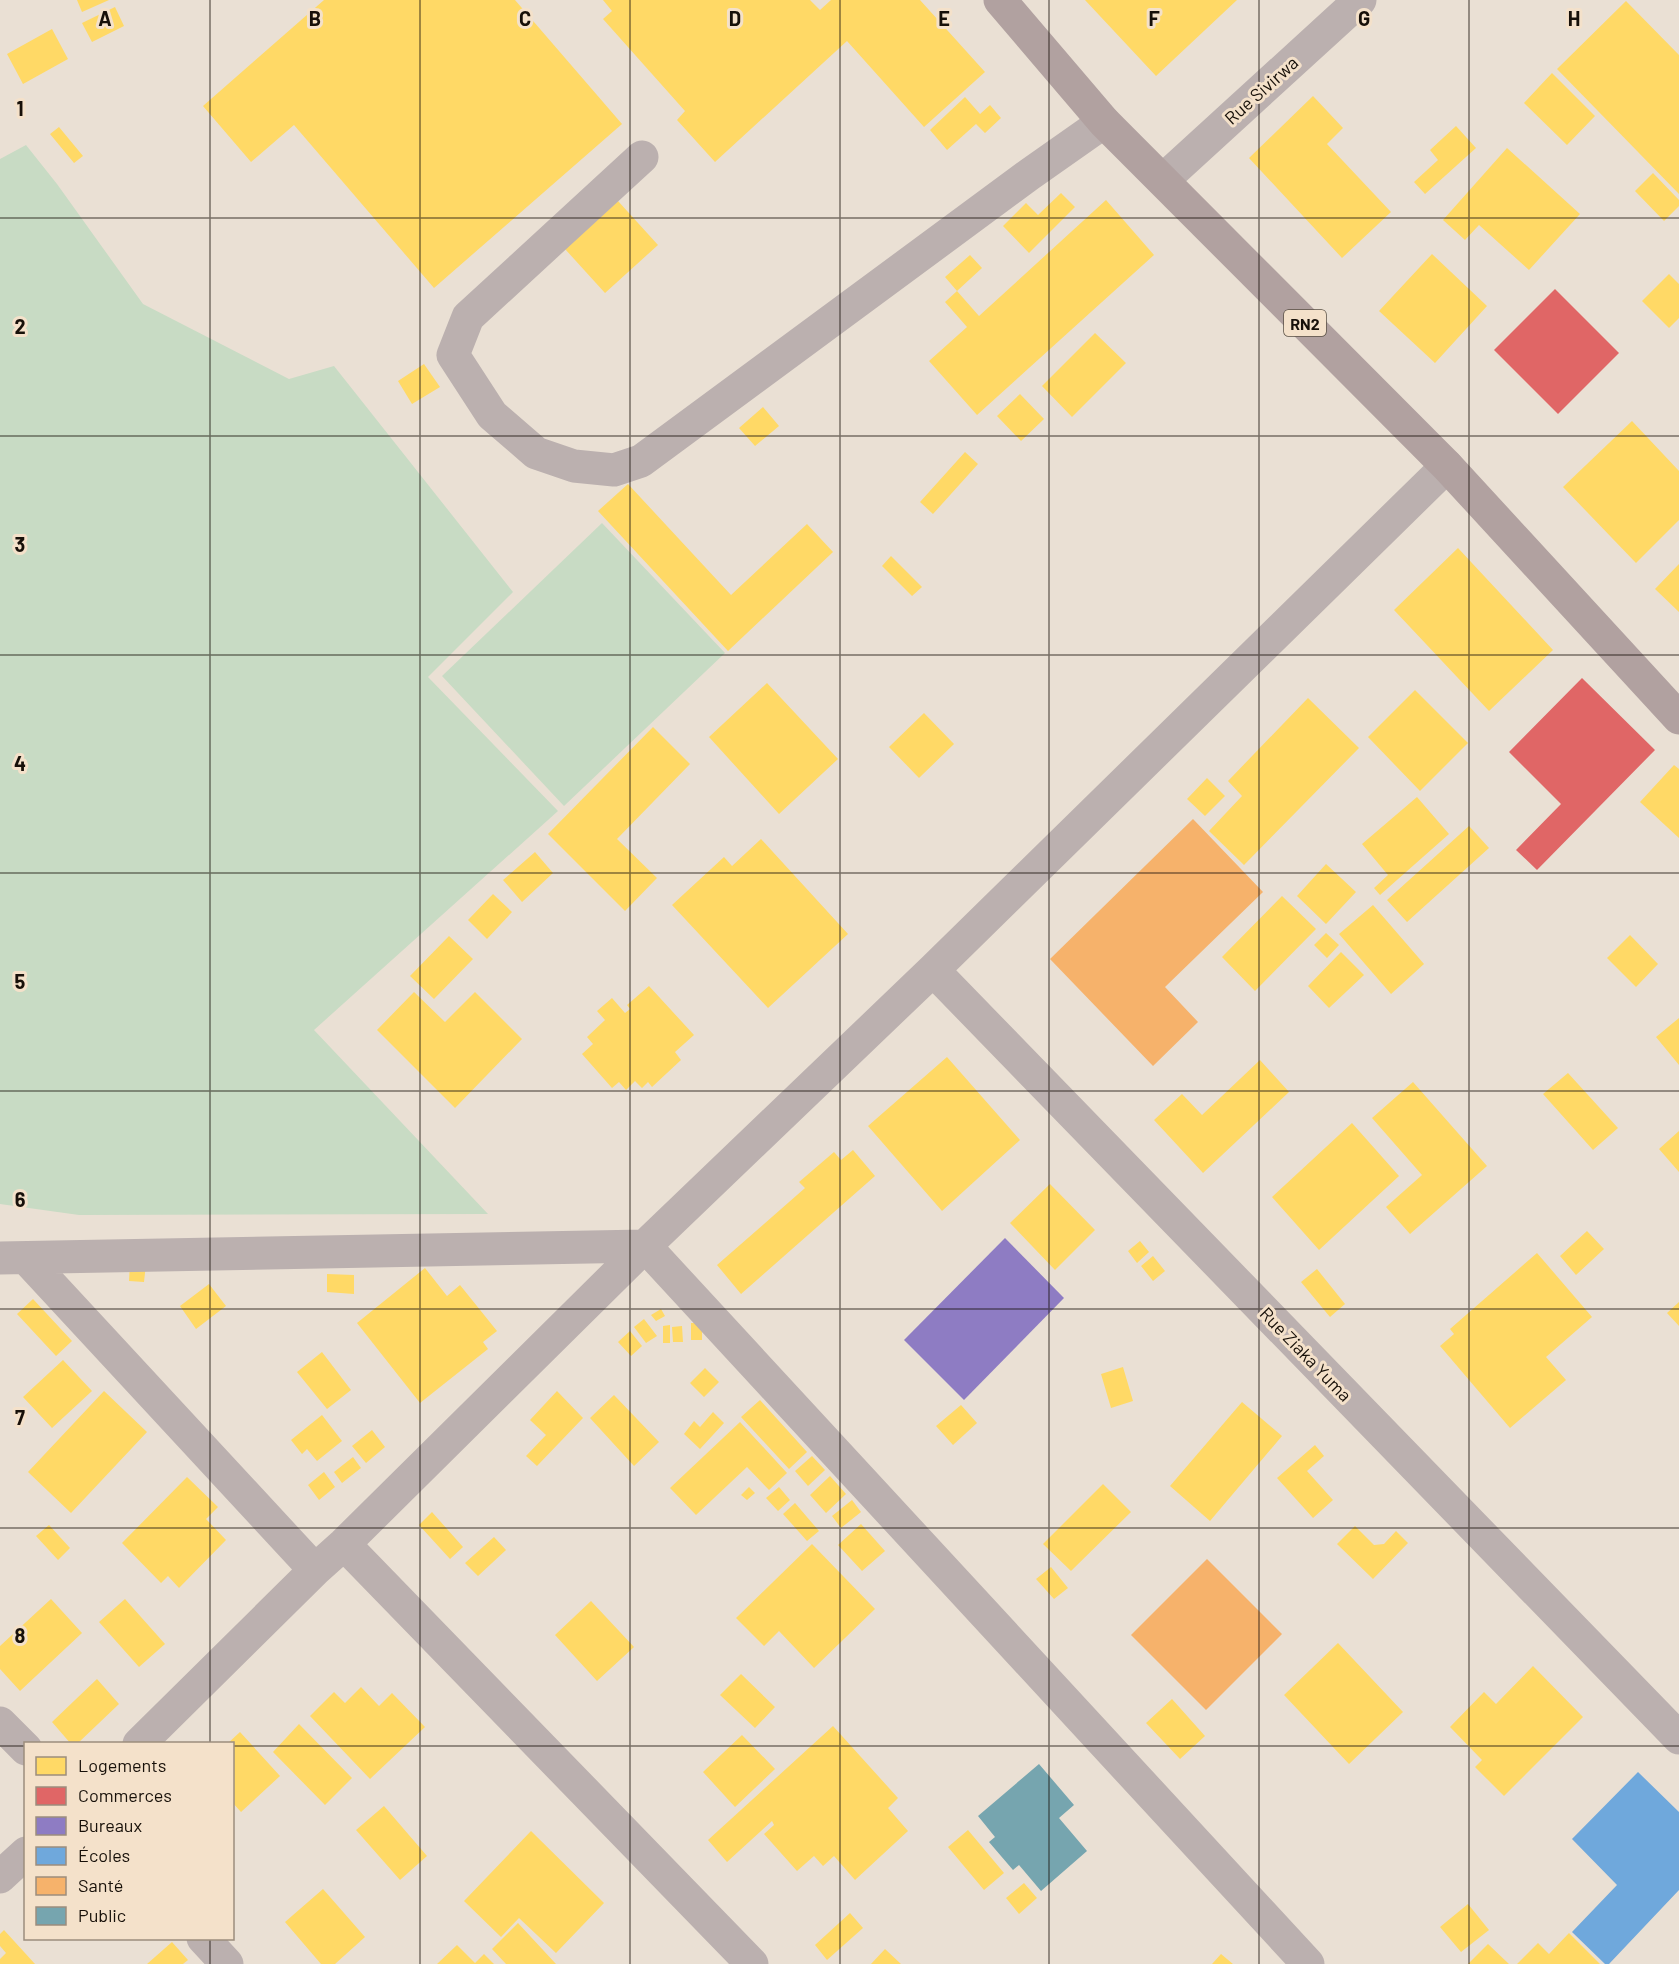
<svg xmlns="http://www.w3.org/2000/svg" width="1679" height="1964" font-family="Barlow,sans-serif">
	<rect width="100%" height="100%" fill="#eae0d4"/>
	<!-- green -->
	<path fill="#c8dbc4" d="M26 145 57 184 143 304 289 379 334 366 513 592 428 677 558 811 314 1030 488 1214 79 1215 0 1204V159Z
		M602 523 725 653 564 806 442 676Z"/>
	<!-- homes -->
	<path fill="#ffd966" d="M77 0H109L82 12Z
		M324 0H515L622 124 434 288 294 125 251 162 203 106Z
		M603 0H810L820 10 831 0H920L985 72 924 127 847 41 715 162 677 120 685 111 603 19 612 11Z
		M1085 0H1237L1156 76Z
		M1626 1 1679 55V194L1557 69Z
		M115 7 124 26 92 42 82 23Z
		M52 29 68 59 23 84 7 54Z
		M1552 73 1595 116 1567 145 1524 103Z
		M1313 96 1343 128 1327 144 1391 212 1342 258 1249 158Z
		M965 97 980 114 990 105 1001 118 985 133 976 124 947 150 930 130Z
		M1456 126 1476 148 1425 194 1414 182 1438 160 1430 150Z
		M59 127 83 156 74 163 50 134Z
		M1507 148 1580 214 1529 270 1479 225 1465 240 1443 220Z
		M1653 173 1679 200V206L1664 221 1635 191Z
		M1061 193 1075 207 1029 253 1003 226 1026 203 1038 215Z
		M1106 200 1154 255 977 415 929 361 967 327 945 302 957 291 979 316Z
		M618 201 658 245 605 293 565 249Z
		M1432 254 1487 306 1435 363 1379 311Z
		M970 255 982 268 957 291 945 277Z
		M1669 274 1679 284V318L1669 328 1642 301Z
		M1095 333 1126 363 1072 417 1042 386Z
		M424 364 440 387 412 404 398 381Z
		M1020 394 1044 419 1021 441 997 416Z
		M763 407 779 426 755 446 739 428Z
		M1632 421 1679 471V520L1636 563 1563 487Z
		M965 452 978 464 933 514 920 502Z
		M628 484 731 595 807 524 833 552 728 651 598 511Z
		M1458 548 1553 650 1489 711 1394 610Z
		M891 556 922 587 912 596 882 566Z
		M1679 564V612L1655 589Z
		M767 683 838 759 779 814 709 737Z
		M1415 690 1468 743 1420 791 1368 737Z
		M1308 698 1359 748 1244 865 1209 831 1242 796 1228 781Z
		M924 713 954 744 919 778 889 747Z
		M653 727 690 764 617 839 657 878 625 911 548 834Z
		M1674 765 1679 769V838L1640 802Z
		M1207 778 1225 796 1205 816 1187 799Z
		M1417 797 1449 834 1380 895 1374 888 1388 875 1362 844Z
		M1469 826 1489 848 1407 922 1387 900Z
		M761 839 848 934 768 1008 672 905 724 857 732 866Z
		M535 852 553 873 522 902 503 880Z
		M1326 864 1356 892 1326 924 1297 896Z
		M493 894 512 912 487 939 468 920Z
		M1282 896 1316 929 1255 991 1222 957Z
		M1373 905 1424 964 1391 994 1339 934Z
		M1326 933 1339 945 1327 958 1314 945Z
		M1630 935 1658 964 1636 987 1607 958Z
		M449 936 473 959 434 999 410 976Z
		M1341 952 1364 975 1329 1008 1308 986Z
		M649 986 694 1035 675 1052 681 1060 652 1087 648 1082 642 1088 635 1081 626 1090 619 1082 612 1088 582 1054 593 1044 587 1037 605 1020 597 1011 612 998 625 1013 630 1009 627 1005Z
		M414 992 445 1022 475 992 522 1039 455 1108 377 1030Z
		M1679 1018V1065L1656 1037Z
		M947 1057 1020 1140 942 1211 868 1126Z
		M1260 1060 1289 1092 1203 1173 1154 1120 1182 1094 1202 1115Z
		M1568 1073 1618 1128 1593 1150 1543 1094Z
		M1413 1082 1487 1166 1410 1234 1386 1207 1422 1175 1372 1118Z
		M1352 1123 1399 1176 1319 1250 1272 1197Z
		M1679 1131V1172L1659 1149Z
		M853 1150 875 1176 741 1294 717 1265 805 1188 799 1182 834 1152 841 1160Z
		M1050 1184 1095 1230 1055 1270 1010 1223Z
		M1587 1231 1604 1249 1576 1275 1560 1256Z
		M1140 1241 1149 1252 1137 1263 1128 1251Z
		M1537 1253 1592 1317 1546 1357 1566 1380 1510 1428 1440 1346 1454 1334 1450 1329Z
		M1153 1256 1165 1271 1153 1281 1141 1266Z
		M130 1262 146 1264 144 1282 129 1281Z
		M425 1268 447 1296 460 1285 497 1331 483 1342 488 1349 420 1403 357 1323Z
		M1317 1269 1345 1304 1330 1317 1301 1282Z
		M327 1274 354 1275V1294L327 1292Z
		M209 1284 226 1306 196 1329 180 1306Z
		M33 1299 72 1341 56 1356 17 1314Z
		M1679 1302V1326L1667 1313Z
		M661 1309 665 1316 656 1321 651 1315Z
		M644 1319 657 1336 646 1343 634 1327Z
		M691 1323H702V1340H691Z
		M670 1325V1343H663V1326Z
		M682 1326 683 1342H673L672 1327Z
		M630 1331 642 1346 631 1356 618 1342Z
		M322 1352 351 1390 327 1409 297 1372Z
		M63 1360 92 1391 52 1428 23 1397Z
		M1123 1367 1133 1401 1111 1408 1101 1374Z
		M705 1368 719 1382 704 1397 690 1383Z
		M104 1391 147 1432 71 1513 28 1472Z
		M557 1391 583 1418 537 1466 526 1456 546 1435 530 1420Z
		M614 1395 659 1442 634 1466 590 1418Z
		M760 1400 807 1452 789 1469 741 1417Z
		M1242 1402 1282 1436 1210 1521 1170 1486Z
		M961 1405 977 1423 953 1445 936 1426Z
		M713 1412 724 1423 700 1449 684 1434 694 1421 700 1427Z
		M322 1415 342 1441 317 1461 307 1449 302 1454 291 1440Z
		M740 1422 787 1473 769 1490 747 1467 696 1515 670 1488Z
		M372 1430 385 1447 366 1463 352 1446Z
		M1315 1445 1324 1456 1307 1471 1333 1500 1313 1518 1277 1478Z
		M812 1456 825 1470 808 1486 795 1471Z
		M353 1457 361 1468 342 1483 334 1472Z
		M324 1472 335 1487 319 1500 308 1485Z
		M830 1476 846 1494 826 1513 810 1495Z
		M187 1477 218 1507 206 1519 226 1540 179 1588 168 1576 161 1583 122 1543Z
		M1103 1484 1131 1512 1071 1571 1043 1544Z
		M749 1487 755 1493 747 1500 741 1495Z
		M779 1487 790 1500 778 1511 766 1498Z
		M852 1500 861 1512 841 1528 832 1516Z
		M795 1503 819 1531 807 1541 783 1514Z
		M432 1512 463 1547 450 1559 419 1525Z
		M861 1524 885 1551 862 1571 838 1545Z
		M49 1525 70 1548 58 1560 36 1536Z
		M1355 1526 1374 1545 1384 1544 1396 1531 1408 1543 1373 1579 1337 1544Z
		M494 1537 506 1550 478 1576 465 1563Z
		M812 1544 875 1609 814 1668 779 1631 764 1646 736 1618Z
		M1051 1567 1068 1588 1054 1599 1036 1579Z
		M51 1599 82 1633 20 1691 0 1669V1646Z
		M125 1599 165 1644 139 1667 99 1622Z
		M591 1601 634 1647 597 1681 555 1635Z
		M1338 1643 1403 1712 1349 1764 1284 1695Z
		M1533 1666 1583 1717 1504 1796 1475 1767 1482 1760 1450 1727 1484 1692 1496 1704Z
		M741 1674 775 1707 755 1728 720 1695Z
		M97 1679 119 1704 77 1744H71L52 1722Z
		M361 1687 379 1706 392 1693 425 1727 370 1779 310 1716 334 1692 345 1703Z
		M1172 1699 1205 1736 1180 1759 1146 1723Z
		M299 1724 352 1778 325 1805 273 1752Z
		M833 1726 898 1798 888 1808 908 1831 855 1880 834 1856 823 1866 814 1856 797 1871 764 1834 774 1825 772 1821 727 1862 708 1840Z
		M240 1732 280 1776 241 1812 232 1802V1744H227Z
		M742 1735 775 1769 735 1807 703 1772Z
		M384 1806 427 1856 400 1880 356 1830Z
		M968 1830 1004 1873 984 1890 948 1847Z
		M531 1831 604 1903 556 1953 519 1918 501 1937 464 1901Z
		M1024 1883 1037 1898 1019 1914 1006 1898Z
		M323 1889 365 1937 335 1964H321L285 1922Z
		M1468 1904 1489 1930 1461 1952 1440 1927Z
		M850 1913 863 1928 827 1960 815 1945Z
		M518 1923 556 1964H506L492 1949Z
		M4 1930 35 1964H0V1959L6 1953 0 1946V1934Z
		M1569 1933 1600 1964H1517L1538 1943 1549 1954Z
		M172 1942 188 1960 183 1964H147Z
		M1488 1944 1509 1964H1468Z
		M457 1945 475 1963 484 1954 494 1964H437Z
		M885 1949 901 1964H871Z
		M1221 1954 1233 1964H1212Z"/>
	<!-- shops -->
	<path fill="#e06666" d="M1555 289 1619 353 1558 414 1494 350Z
		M1582 678 1655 750 1537 870 1516 850 1561 804 1509 752Z"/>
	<!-- offices -->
	<path fill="#8e7cc3" d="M1005 1238 1064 1298 964 1400 904 1340Z"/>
	<!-- schools -->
	<path fill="#6fa8dc" d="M1638 1772 1679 1812V1890L1609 1964H1605L1572 1932 1617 1885 1572 1839Z"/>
	<!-- health -->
	<path fill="#f6b26b" d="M1193 819 1263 892 1165 987 1198 1022 1153 1066 1050 959Z
		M1207 1559 1282 1634 1206 1710 1131 1635Z"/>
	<!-- public -->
	<path fill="#76a5af" d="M1039 1764 1074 1805 1059 1818 1087 1851 1041 1891 1019 1865 1013 1870 989 1842 995 1837 978 1816Z"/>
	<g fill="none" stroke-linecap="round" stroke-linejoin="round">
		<!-- minor -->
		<path stroke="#bbb0af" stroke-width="33" d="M642 157 468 317 453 355 492 415 536 453 574 466 614 470 641 461 1030 174 1104 122
			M1163 180 1360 0
			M933 970 1679 1738
			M0 1258 645 1246 1308 1964
			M26 1258 315 1570
			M344 1544 752 1964
			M0 1723 26 1749
			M139 1744 315 1570 344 1544 645 1246 933 970 1447 466
			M0 1877 26 1853
			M203 1938 227 1964"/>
		<!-- highway -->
		<path stroke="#b1a1a0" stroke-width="33" d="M1000 0 1104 122 1447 466 1679 718"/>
	</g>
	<!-- grid -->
	<path fill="none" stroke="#171009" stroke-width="1.5" stroke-opacity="0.55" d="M210 0V1744M420 0V1964M630 0V1964M840 0V1964M1049 0V1964M1259 0V1964M1469 0V1964M0 218H1679M0 436H1679M0 655H1679M0 873H1679M0 1091H1679M0 1309H1679M0 1528H1679M0 1746H26M232 1746H1679M210 1938V1964"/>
	<g text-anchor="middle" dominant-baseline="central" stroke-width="6" stroke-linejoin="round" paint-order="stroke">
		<!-- shield labels -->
		<rect fill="#f4e1ca" stroke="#594f43" stroke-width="1.5" x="1284" y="310" width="42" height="26" rx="4.5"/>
		<g font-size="16" font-weight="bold" fill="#171009">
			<text x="1305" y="323">RN2</text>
		</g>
		<!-- street labels -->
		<g font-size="18" fill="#171009" stroke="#f4e1ca">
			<text transform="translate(1261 90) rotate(-42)">Rue Sivirwa</text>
			<text transform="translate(1306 1354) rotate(46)">Rue Ziaka Yuma</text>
		</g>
	</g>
	<g font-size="20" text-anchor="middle" font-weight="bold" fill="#171009" stroke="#f4e1ca" stroke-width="6" stroke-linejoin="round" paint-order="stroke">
		<text x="105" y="26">A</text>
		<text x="315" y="26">B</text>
		<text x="525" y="26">C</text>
		<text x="735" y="26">D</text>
		<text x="944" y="26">E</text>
		<text x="1154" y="26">F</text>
		<text x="1364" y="26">G</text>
		<text x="1574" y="26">H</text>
		<text x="20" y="116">1</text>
		<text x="20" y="334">2</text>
		<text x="20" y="552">3</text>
		<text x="20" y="771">4</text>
		<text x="20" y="989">5</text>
		<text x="20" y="1207">6</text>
		<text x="20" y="1425">7</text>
		<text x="20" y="1643">8</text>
	</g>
	<!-- legend -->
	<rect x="24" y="1742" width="210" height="198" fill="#f4e1ca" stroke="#9c8d7d" stroke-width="1.5"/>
	<rect x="36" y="1757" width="30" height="18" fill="#ffd966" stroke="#9c8d7d" stroke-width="1.5"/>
	<text x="78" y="1772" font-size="18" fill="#171009">Logements</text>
	<rect x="36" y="1787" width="30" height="18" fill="#e06666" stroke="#9c8d7d" stroke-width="1.5"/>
	<text x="78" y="1802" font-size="18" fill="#171009">Commerces</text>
	<rect x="36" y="1817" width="30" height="18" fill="#8e7cc3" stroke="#9c8d7d" stroke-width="1.5"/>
	<text x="78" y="1832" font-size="18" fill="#171009">Bureaux</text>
	<rect x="36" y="1847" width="30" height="18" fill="#6fa8dc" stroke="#9c8d7d" stroke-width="1.5"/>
	<text x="78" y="1862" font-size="18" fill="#171009">Écoles</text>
	<rect x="36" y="1877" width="30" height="18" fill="#f6b26b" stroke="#9c8d7d" stroke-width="1.5"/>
	<text x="78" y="1892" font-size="18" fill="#171009">Santé</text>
	<rect x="36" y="1907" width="30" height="18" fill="#76a5af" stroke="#9c8d7d" stroke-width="1.5"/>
	<text x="78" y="1922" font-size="18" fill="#171009">Public</text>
</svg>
